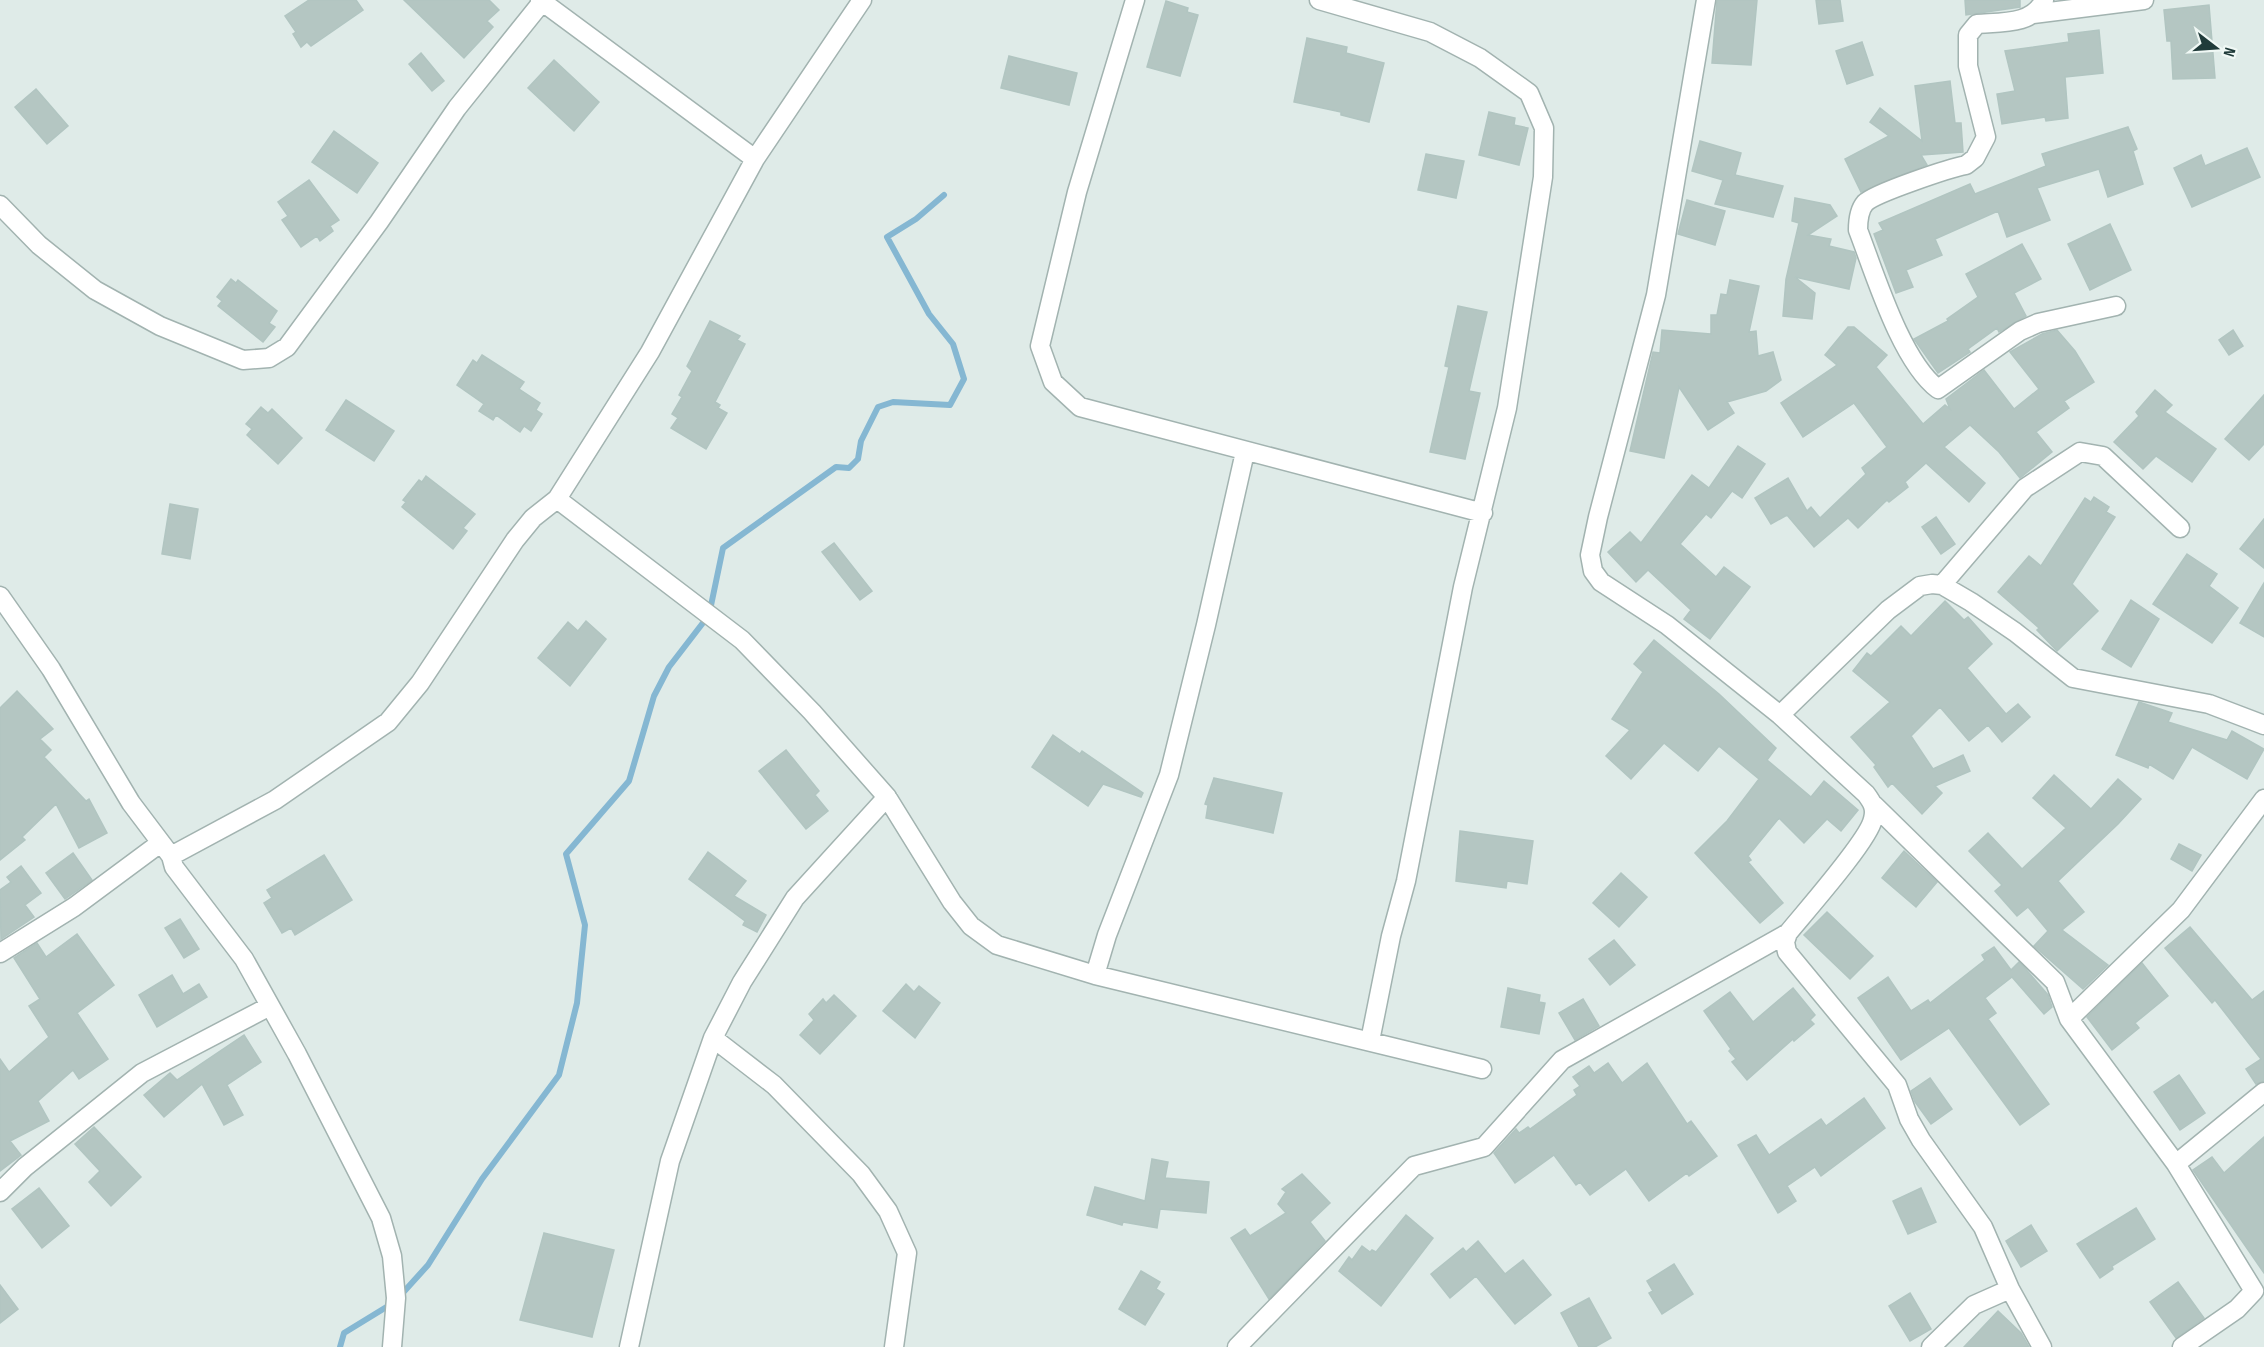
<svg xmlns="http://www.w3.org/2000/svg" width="2264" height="1347" font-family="'Sofia Sans Condensed',sans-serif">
	<rect width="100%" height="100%" fill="#dfebe8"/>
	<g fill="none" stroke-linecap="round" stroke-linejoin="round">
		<!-- stream -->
		<path stroke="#85b7d2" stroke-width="6" d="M400 1296 428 1265 482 1179 559 1075 577 1003 585 925 566 854 629 781 654 696 669 667 709 615 723 548 836 467 849 468 858 459 861 441 878 407 893 402 950 405 964 379 953 344 929 314 887 237 916 219 944 195
			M340 1347 344 1333 393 1303"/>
	</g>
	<!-- building -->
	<path fill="#b4c6c2" stroke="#b1c5c1" stroke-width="1.5" d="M309 0H356L363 10 311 46 307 42 301 47 293 34 296 32 285 16Z
		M404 0H489L499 10 487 21 493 27 464 58Z
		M1717 0H1757L1751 65 1712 63Z
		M1816 0H1840L1843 21 1819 24Z
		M1965 0H2020V7L1966 15Z
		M1166 1 1188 8 1187 12 1198 15 1180 76 1147 67Z
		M2209 5 2215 78 2173 79 2171 41H2167L2164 10Z
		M2099 30 2103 73 2065 77 2068 118 2046 121 2045 117 2002 124 1997 94 2015 91 2005 51 2069 42 2068 34Z
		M1307 38 1347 47 1346 53 1384 63 1369 122 1341 115V112L1294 102Z
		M1862 42 1873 75 1847 84 1836 51Z
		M421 53 444 81 432 91 409 64Z
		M1009 56 1077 73 1069 105 1001 88Z
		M554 60 599 102 574 131 528 88Z
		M1950 81 1955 123H1961L1963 152 1921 155 1927 165 1861 192 1845 159 1889 136 1870 122 1880 108 1922 141 1915 86Z
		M36 89 68 126 47 144 15 107Z
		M1489 112 1515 118 1514 125 1528 128 1519 165 1479 155Z
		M2128 127 2137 149 2133 151 2143 184 2108 197 2099 169 2037 188 2050 220 2007 237 1998 211 1935 239 1942 255 1906 270 1913 287 1896 293 1874 234 1883 230 1879 223 1970 184 1975 194 2046 166 2042 154Z
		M334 131 378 163 357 193 312 162Z
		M1700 141 1741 153 1735 175 1783 186 1773 217 1715 204 1723 180 1692 171Z
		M2247 148 2260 177 2192 207 2174 168 2201 155 2205 166Z
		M1426 154 1464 161 1456 198 1418 190Z
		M309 180 339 220 330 226 333 231 320 241 317 236 301 247 282 220 288 216 278 202Z
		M1795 198 1830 205 1837 216 1808 235 1831 239 1829 246 1854 252 1856 258 1849 289 1795 277 1815 293 1812 319 1783 316 1786 279 1799 223 1792 221Z
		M1687 200 1725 211 1715 245 1678 234Z
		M2110 224 2131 270 2090 290 2068 244Z
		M2022 244 2041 279 2014 293 2026 316 1999 332 1997 328 1968 349 1970 352 1938 373 1914 339 1948 321 1947 319 1978 297 1966 274Z
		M231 279 236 283 238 280 277 311 269 323 275 327 263 342 218 306 222 301 217 297Z
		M1730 280 1759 286 1749 332 1756 331 1758 356 1773 352 1781 380 1766 391 1727 402 1734 413 1708 430 1679 387 1664 458 1630 451 1653 352 1660 353 1662 330 1711 334V315H1717L1721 294 1727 295Z
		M1458 306 1487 312 1469 391 1480 393 1465 459 1430 452 1449 367 1445 366Z
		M710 321 740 336 737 340 745 344 715 402 720 405 718 408 727 413 706 449 671 428 678 418 672 414 682 397 679 395 692 371 687 366Z
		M1848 327H1854L1887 355 1876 367 1923 424 1945 405 1950 409 1946 399 1984 370 2014 409 2039 389 2010 352 2042 334 2057 330 2075 351 2094 382 2064 401 2069 408 2036 432 2052 452 2020 478 1999 452 1970 425 1944 447 1985 483 1969 502 1926 463 1905 482 1908 487 1889 502 1887 500 1858 528 1848 518 1814 547 1787 515 1771 524 1755 498 1788 478 1807 511 1811 507 1820 518 1866 474 1862 468 1887 447 1854 403 1803 437 1781 403 1837 365 1825 355Z
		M2233 330 2243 346 2229 355 2219 340Z
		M482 355 524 382 519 389 540 403 536 410 542 414 531 431 524 426 520 432 496 415 493 420 479 411 484 404 457 385 473 360 477 363Z
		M2155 390 2172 405 2165 412 2216 449 2192 482 2156 456 2143 469 2114 442 2139 416 2136 412Z
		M2264 395V444L2249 460 2225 439Z
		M346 400 394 431 374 461 326 430Z
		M261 407 268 413 272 409 302 438 278 464 247 435 252 429 246 424Z
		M1738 446 1765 464 1742 498 1732 491 1711 518 1706 514 1680 544 1716 577 1724 567 1750 587 1710 639 1684 619 1691 610 1648 570 1636 582 1608 552 1630 532 1641 543 1692 475 1709 488Z
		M426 476 475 514 463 528 467 531 453 549 402 507 406 502 403 500 419 480 422 482Z
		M2094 497 2109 507 2106 512 2115 517 2072 584 2098 611 2057 651 2037 630 2039 628 1998 592 2029 556 2041 566 2085 498 2091 502Z
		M170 504 198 509 190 559 162 554Z
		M1936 517 1955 544 1941 554 1922 527Z
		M2264 519V568L2240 549Z
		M834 543 872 591 860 600 822 552Z
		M2187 554 2217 574 2209 586 2238 608 2212 643 2153 604Z
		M2264 583V637L2240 623Z
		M2131 600 2159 619 2131 667 2102 649Z
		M1945 601 1964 620 1968 617 1992 644 1967 668 2006 714 2018 704 2030 717 2002 742 1988 725 1969 741 1940 707 1911 736 1933 769 1963 755 1970 771 1935 786 1942 793 1922 814 1892 783 1888 787 1874 767 1876 765 1851 737 1890 702 1853 671 1867 653 1871 656 1901 626 1911 636Z
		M586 621 606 639 570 686 538 658 568 622 578 631Z
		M1654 640 1719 694 1776 748 1767 760 1811 797 1824 781 1858 810 1841 831 1827 819 1804 843 1779 818 1748 856 1751 860 1748 862 1783 903 1760 923 1695 853 1727 821 1759 779 1719 746 1698 771 1664 743 1631 779 1606 756 1630 730 1612 719 1643 672 1634 664Z
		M17 691 53 729 40 739 51 750 44 757 86 801 89 799 107 833 79 848 56 804 22 837 25 840 0 860V708Z
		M2139 702 2172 713 2168 722 2227 740 2232 731 2264 749 2247 779 2192 747 2173 779 2149 764 2148 768 2116 755Z
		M1053 735 1080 754 1082 751 1143 793 1141 797 1103 784 1088 806 1032 767Z
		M786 750 819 791 815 795 828 811 806 829 759 771Z
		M2054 775 2091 809 2118 779 2141 799 2118 824 2058 881 2084 912 2062 930 2108 965 2083 989 2034 946 2048 931 2028 907 2017 916 1995 891 2002 885 1969 851 1988 833 2022 869 2066 828 2033 798Z
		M1214 778 1282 793 1273 833 1206 818 1208 805 1205 804Z
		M1460 831 1533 841 1527 884 1507 881 1506 888 1456 881Z
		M2179 844 2201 855 2192 871 2171 859Z
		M1904 851 1937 882 1916 907 1882 878Z
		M708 852 746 881 734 896 766 915 757 932 743 925 745 921 689 879Z
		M73 853 92 880 65 899 46 873Z
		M324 855 352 900 295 935 291 928 282 933 264 903 272 898 267 890Z
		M21 866 41 893 25 905 34 917 1 939 0 890 11 882 7 877Z
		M1621 873 1647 897 1619 927 1593 903Z
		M1827 912 1873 956 1850 979 1804 935Z
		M180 919 199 949 184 958 165 928Z
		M2190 927 2252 1000 2264 991V1081L2256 1084 2246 1069 2261 1059 2215 1000 2212 1003 2165 948Z
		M77 934 114 985 77 1013 108 1059 79 1079 73 1070 38 1101 49 1121 10 1141 21 1155 0 1171V1059L9 1072 49 1037 29 1006 40 999 14 958 37 943 46 957Z
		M1614 940 1635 965 1610 985 1589 959Z
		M1994 947 2011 970 2019 962 2023 966 2048 995 2052 1007 2044 1014 2012 977 1985 998 1996 1013 1988 1019 2049 1104 2020 1125 1949 1028 1901 1060 1858 998 1888 977 1911 1011 1928 1000 1930 1003 1985 960 1982 955Z
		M2142 963 2168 996 2135 1023 2139 1028 2112 1050 2087 1017Z
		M172 975 183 994 199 984 207 997 157 1027 139 995Z
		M906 984 914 992 919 986 940 1003 915 1038 883 1011Z
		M1508 988 1540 995 1539 1002 1545 1003 1539 1034 1501 1027Z
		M1793 988 1815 1015 1810 1020 1814 1024 1794 1041 1793 1039 1747 1080 1732 1062 1736 1059 1729 1051 1731 1049 1704 1011 1730 992 1753 1022Z
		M834 995 856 1016 820 1054 800 1035 814 1020 809 1014 823 999 826 1003Z
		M1583 999 1599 1026 1575 1040 1559 1013Z
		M244 1035 261 1062 227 1085 243 1115 224 1125 202 1084 164 1117 144 1095 170 1073 177 1080Z
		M1608 1063 1622 1083 1647 1063 1687 1124 1691 1121 1717 1156 1689 1176 1687 1173 1649 1201 1626 1169 1590 1195 1580 1182 1576 1185 1554 1155 1515 1183 1494 1153 1516 1129 1519 1133 1528 1127 1530 1129 1577 1095 1574 1090 1580 1086 1573 1077 1589 1066 1594 1073Z
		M2179 1075 2205 1113 2180 1130 2154 1092Z
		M1930 1078 1952 1109 1931 1124 1915 1102 1911 1091Z
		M1864 1098 1885 1128 1821 1176 1815 1167 1787 1186 1796 1201 1778 1213 1738 1145 1756 1135 1769 1155 1821 1119 1826 1126Z
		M94 1127 141 1177 111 1206 89 1182 100 1171 75 1144Z
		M2264 1137V1273L2193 1170 2212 1157 2224 1173Z
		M1152 1159 1168 1162 1165 1178 1209 1182 1206 1213 1160 1209 1157 1228 1123 1222 1122 1225 1087 1215 1095 1187 1145 1201Z
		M1302 1174 1330 1203 1310 1222 1325 1241 1269 1299 1231 1238 1245 1229 1250 1236 1286 1213 1278 1204 1286 1192 1282 1189Z
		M39 1188 69 1226 42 1248 12 1209Z
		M1921 1188 1936 1222 1908 1234 1893 1201Z
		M2136 1208 2155 1239 2112 1266 2113 1269 2100 1278 2077 1244Z
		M1406 1215 1433 1238 1381 1306 1339 1271 1349 1257 1352 1260 1362 1246 1370 1252 1372 1250 1376 1252Z
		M2031 1225 2047 1251 2021 1267 2006 1241Z
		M544 1233 614 1250 592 1337 520 1320Z
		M1478 1241 1505 1274 1523 1260 1551 1295 1515 1324 1476 1276 1450 1298 1431 1274 1463 1248 1466 1252Z
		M1674 1264 1693 1294 1662 1314 1649 1293 1653 1291 1647 1281Z
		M1141 1271 1160 1282 1156 1289 1164 1294 1145 1325 1119 1309Z
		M2178 1282 2204 1318 2176 1338 2150 1302Z
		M0 1285 18 1309 0 1323Z
		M1910 1293 1931 1329 1910 1341 1889 1306Z
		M1589 1298 1611 1338 1595 1347H1579L1561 1313Z
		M1998 1311 2021 1333 2029 1347H1964Z"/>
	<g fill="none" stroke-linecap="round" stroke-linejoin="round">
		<!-- minor casing -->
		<g stroke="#a2b3b0" stroke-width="21">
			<path id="minor" d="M540 0 755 159
				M1135 0 1077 192 1040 346 1053 382 1080 407 1483 513
				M1319 0 1430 32 1480 58 1529 93 1544 128 1543 177 1507 408 1463 587 1406 881 1391 936 1370 1041
				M1706 0 1656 295 1598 517 1590 555 1593 571 1601 582 1667 625 1780 715 1866 794C1872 802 1876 808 1873 819 1869 840 1805 912 1788 933L1785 942 1787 952 1897 1085 1909 1119 1921 1140 1983 1227 2010 1289 2042 1347
				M2044 0C2033 25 2001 22 1977 24L1968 35V66L1986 137 1975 158 1966 165C1950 168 1875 193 1865 203 1859 210 1858 221 1858 230 1875 274 1901 361 1938 389L2020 331 2038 323 2116 306
				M2033 14 2144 0
				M0 205 39 245 95 290 160 326 243 360 269 358 287 347 379 222 457 108 542 2
				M557 499 742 640 812 712 887 797 952 902 971 926 997 945 1095 975 1482 1069
				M1942 585 2025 488 2080 452 2103 456 2180 528
				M0 596 51 669 131 803 171 856 174 867 244 959 297 1054 381 1218 392 1256 396 1298 392 1347
				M1780 715 1888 610 1920 586 1932 584 1942 585 1971 602 2015 632 2073 678 2209 704 2264 725
				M1874 805 2055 982 2069 1019 2176 1164 2254 1291 2237 1309 2182 1347
				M171 856 275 800 388 722 420 683 515 540 533 518 557 499 650 352 755 159 862 0
				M0 953 74 907 159 844
				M1095 975 1107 935 1169 775 1206 625 1245 452
				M2069 1019 2181 910 2264 799
				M713 1038 774 1085 861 1174 888 1211 907 1253 894 1347
				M2176 1164 2264 1092
				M0 1192 25 1167 142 1073 270 1006
				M629 1347 670 1161 713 1038 742 982 795 898 887 797
				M1237 1347 1414 1166 1484 1147 1562 1060 1788 933
				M1931 1347 1974 1305 2010 1289"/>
		</g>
		<!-- minor -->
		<use href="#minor" stroke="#fff" stroke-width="18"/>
	</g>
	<!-- north arrow -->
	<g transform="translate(2216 48) rotate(107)" stroke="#f0f8f5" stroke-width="4.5" paint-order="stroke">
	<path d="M0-4.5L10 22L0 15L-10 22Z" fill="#203b3a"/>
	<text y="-9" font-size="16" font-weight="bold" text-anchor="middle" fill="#203b3a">N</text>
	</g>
</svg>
